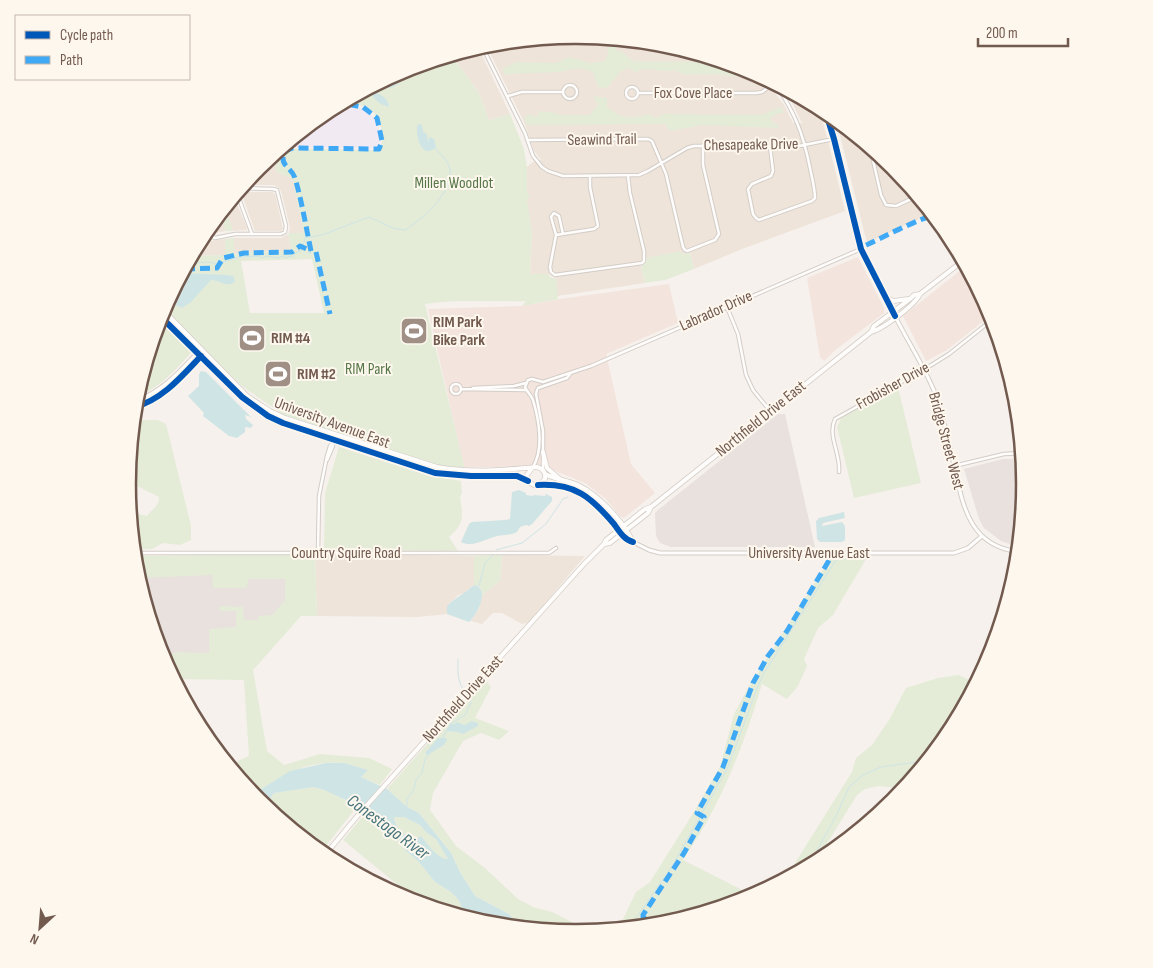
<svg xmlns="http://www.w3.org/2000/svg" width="1153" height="968" font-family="'Sofia Sans Condensed',sans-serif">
	<rect width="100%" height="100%" fill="#f6f1ec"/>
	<!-- residential -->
	<path fill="#eee4da" d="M577 35 664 44 749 69 763 77 784 105 793 123H802L788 94 783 88 815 105 823 123 829 145 845 211 742 249 694 269 690 253 647 258 641 267 645 283 557 296 556 279 549 274H530L532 232 527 208V167L533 162 541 160 534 151 524 122 486 45Z
		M478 47 510 114 489 120 478 91 456 62H428Z
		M836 119 894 167 932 213 867 243Z
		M272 156H275L276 172 292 177 304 233H289L290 227 281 191 278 187 274 185H244L259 166Z
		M241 192H272L275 194 283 229 281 231H255Z
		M234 197 247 228 246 230 233 231 228 218 225 208Z
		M220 215 226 231 213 233 210 226Z
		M205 233 207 238 211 241 225 239V255L192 256Z
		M288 234 292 251 242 252 233 254 234 238H281Z
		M315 554 474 556V585L464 593 458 595 447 606V614L418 617 317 616Z
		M502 555 585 556 529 622 522 624 502 613H493L482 624 471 621 479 608 482 595 500 581Z"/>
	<!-- commercial -->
	<path fill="#f3e4dd" d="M858 257 884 308V313L834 351 824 361 820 357 807 278Z
		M966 266 992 314 947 350 926 361 903 316Z
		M669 284 678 323 606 354 631 464 655 493 624 518 620 516 606 499 585 483 538 464 517 467H464L428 309 522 306 560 299Z"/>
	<!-- industrial -->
	<path fill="#e8e1dd" d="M778 414H785L815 547H671L660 543 656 536 655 513 658 510Z
		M1003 459H1023L1025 484 1019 547 1001 541 984 528 979 519 964 469Z
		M135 564 290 575 288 600 274 621 238 630 213 653 162 657 136 571Z"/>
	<!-- education -->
	<path fill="#f2eaf2" d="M344 102 351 106 363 109 376 119 381 139 377 148 283 147 327 111Z"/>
	<!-- green -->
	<path fill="#e4ecd8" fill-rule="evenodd" d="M607 38 615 39 616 50 621 51 633 61 723 62 749 69 756 74 746 77 721 75H685L675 70C659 74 651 65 635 72L628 68 621 71 607 88 598 87 593 72C577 65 573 70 558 72 540 74 523 72 505 75L502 69 516 62 556 63 570 57 590 63 605 61 608 55Z
		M428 62H456L478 91 489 120 510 114 524 149 527 167V192L530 197 527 200 532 232 530 274H548L550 277 556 279 558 299 522 306 526 301C493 302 458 299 425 304L465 469 436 465 287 417 243 387 199 344C180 364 163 388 136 396L162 312 192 256 225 255V239L234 238V254L242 252 292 251 288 234 289 233H304L292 178 276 172 275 156 282 148 289 151 294 149 378 150C383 144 383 138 382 131 376 106 366 107 345 101L405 69ZM312 259 324 313H250L241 261Z
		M593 96 607 98V107C621 119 632 119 649 114L655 118 664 114 761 115 781 107 784 113H779L770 118 772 122 779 126 778 128 703 125 670 131 665 124 528 125 524 120 527 114 537 117 539 111 555 113 560 115H590L598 105Z
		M225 208 233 231H226L220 215Z
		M680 251 683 254 690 253 694 269 665 280 645 283 641 267 647 261V258Z
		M898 387 921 483 854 498 837 427 841 418Z
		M134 420H158L166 424 191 526V540L180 545 163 543 152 549H134L131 521 137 514 147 516C152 508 159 508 159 497L137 486H128Z
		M339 447 429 476 461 481 462 493 460 497C463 516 465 523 449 537L458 551 324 550 325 493Z
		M315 554 317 616H301L253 670 267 751 284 765 320 754 369 758 392 769 380 785 361 777 368 770C360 768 350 764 342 763 305 760 282 776 253 794L229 765 249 756 244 680 174 679 162 657 177 652 209 653V629L236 627V611H220L219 606 243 607 244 620H258V616L272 615 285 600V579H248L247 588H213L212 575 138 578 135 556Z
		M502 555 500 581 482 595C481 588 481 586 474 585V556Z
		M831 557 866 559 833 615 818 628 804 659 807 666 798 686 787 699 762 684C749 728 734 770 713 810 704 828 693 844 683 860L754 896 748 899 664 924 576 933 521 927 509 914 475 896 460 872 451 853 419 813 407 807 387 789 485 679 491 687 475 718 509 731 499 740 481 733 463 741 433 793 430 810 456 846 485 868 518 899 533 907 552 912 589 931 607 930 623 919 636 892 650 882 692 815 720 767 734 714 748 688Z
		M959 675 977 684 950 734 910 782 897 788 879 786 865 789 857 795 815 863 785 879 852 772 856 758 872 745 889 720 906 688 938 678Z
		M314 787C329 791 344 798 356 808L321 852 265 806 274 793Z
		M364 815 395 837 405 850 418 861 435 882 451 892 458 899 467 918 420 903 343 840Z
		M395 817H404L420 825 426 832 436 838 448 859C437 860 428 844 421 836L415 839C403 834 398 831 394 819Z"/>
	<!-- water -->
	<path fill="#cfe4e5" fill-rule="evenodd" d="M391 76 398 82V84L393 87 388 88 383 81Z
		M371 91C380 94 388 97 389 107 381 105 372 99 371 91Z
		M418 124 422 125 423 132 427 134 428 142 430 137 434 139 436 147C422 161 414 135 418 124Z
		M183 273 227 275 233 276 235 281C228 289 220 280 211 280L191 302 182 308 176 305 170 298 183 292 180 290 172 293Z
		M201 371 206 372 251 417 245 415 246 419 253 425 251 428 245 427V432L237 438 229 436 203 416 204 413 188 396 199 386V374Z
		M519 490 526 493V495L533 496 534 495 545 496 546 494 552 497V501L532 524 529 526 526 525 520 527 517 532C511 535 504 535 497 536 485 539 473 548 461 542L469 524 472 522 506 520 510 519 512 492Z
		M844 512 845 518 823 523 822 526 842 522 845 526V540L842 542H820L817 539 816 521 819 518Z
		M474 585C491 588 477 615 469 622L447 614V606C456 597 465 593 474 585Z
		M472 721 478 723V726L463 734 458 732 446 731 450 724H455L456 722 465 725Z
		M438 738H446L447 740 444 745 427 755 425 753Z
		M326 763H344L368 770 361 777 387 789 407 807 419 813 451 853 460 872 475 896 509 914 521 927 496 925 481 916 482 922 467 918 458 899 451 892 435 882 418 861 405 850 395 837 370 820 348 801 324 790 314 787 274 793 265 806 253 794 290 771ZM395 817H404L420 825 426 832 436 839 448 859C437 859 428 844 421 836L415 839C403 834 398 831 394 819Z"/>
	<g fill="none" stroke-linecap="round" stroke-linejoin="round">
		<!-- stream -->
		<path stroke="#cfe4e5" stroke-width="1" d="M188 262C196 266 207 259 215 264L240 257 260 256 262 258 267 256 278 258 282 256 285 258 290 256 292 257 297 252 302 250 305 238 322 235 369 217 393 228 405 230C423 218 448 198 450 174 451 163 442 155 434 148
			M496 550 522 543 546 524 563 499 568 497
			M479 586 485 563 493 555
			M450 724 465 715 471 703C469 694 465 693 461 685 457 677 458 668 458 659
			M443 738 446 731
			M406 808 407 807V799L414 789 416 780 422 773 425 759 430 753
			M808 867 837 814 849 787 863 775 881 767 917 762 931 756
			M626 928 634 921 671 868 719 783 728 767 758 686 764 673 836 560"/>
		<!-- minor casing -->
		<g stroke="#d3cdc7" stroke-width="4.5">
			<path id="minor" d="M582 36V39L585 43 589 41V36
				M524 40 528 42 550 43 558 37
				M482 46 525 133 533 156 542 167 548 171 563 176 639 175 648 171 687 148 694 146H799L834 139
				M563 92a7 7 0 1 1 14 0a7 7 0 1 1-14 0Z
				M626 93a6 6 0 1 1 12 0a6 6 0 1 1-12 0Z
				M638 93H756L762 92 774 83
				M508 96 522 92H563
				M527 140 648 139 652 141 666 174 683 247 685 250 687 251 715 240 719 234 703 165V145
				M770 146 773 171 771 176 752 184 748 189 753 214 756 218 759 220 812 201 815 198C815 189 812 178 810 168 803 133 795 113 775 83
				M870 147 881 195 886 205 896 206 918 196
				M276 153V152
				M590 176V187L598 226 594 229 556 235 550 267 551 272 555 275 642 263 644 261V251L630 193 628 176
				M237 193 252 234
				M207 229 210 236 215 238 235 234H281L285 232 286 226 277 190 273 189 241 188
				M556 235 551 217 554 213 559 216 563 234
				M727 307 738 334 746 375 753 390 771 412
				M451 389a5 5 0 1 1 10 0a5 5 0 1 1-10 0Z
				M473 388 514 386 526 383
				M538 388 567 378 570 374
				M461 389 525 390
				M537 390 536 394 543 431V469
				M327 460 333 446 332 444
				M954 466 1004 454 1022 453
				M533 467C544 449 539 420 533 400 531 395 527 392 525 387L528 380 532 379 543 382 591 366 861 249
				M839 472C841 454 827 436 835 419L925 369 949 354 993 319
				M318 552 319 496 327 456 330 446 332 444
				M134 553H549L556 548"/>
		</g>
		<!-- tertiary casing -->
		<g stroke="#d3cdc7" stroke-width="5">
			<path id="tertiary" d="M895 316C909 344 926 369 937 398 944 420 949 443 954 465 963 506 969 546 1019 552
				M136 401C165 390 180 371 201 349
				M135 407C165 399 183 373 205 353
				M633 542 649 550 660 553H954L968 548 982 536"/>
		</g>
		<!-- secondary casing -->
		<g stroke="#d5cec8" stroke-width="5.5">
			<path id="secondary" d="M825 110 834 139 861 249 895 316
				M886 298 894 301 908 299
				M163 310 247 396 270 411 285 418 437 467C471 473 504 470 537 467 544 469 546 473 545 479L540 484
				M160 316 242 397 268 416 283 423 435 473 471 476H517L534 485 552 484 570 487 587 496 597 505 625 538 633 542
				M871 332C883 329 915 305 920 294L964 260
				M543 452 547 468 560 479
				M545 474C556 480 567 480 578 485 599 495 623 521 633 542
				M528 481 527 475 532 468
				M605 544 610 543 648 513 651 507
				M325 855 359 814 584 564 604 544 606 540 645 509 651 507 871 332 874 326 910 299 914 295 920 294"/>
		</g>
		<!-- minor -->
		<use href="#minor" stroke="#fefdfc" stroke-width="2.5"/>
		<!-- tertiary -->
		<use href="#tertiary" stroke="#fefdfc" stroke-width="3"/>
		<!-- secondary -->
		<use href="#secondary" stroke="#fefdfc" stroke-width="4"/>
		<!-- quiet -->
		<path stroke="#3fa9f5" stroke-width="5" stroke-dasharray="10 5" stroke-linecap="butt" d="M866 245C878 240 927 214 935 216
			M311 251C306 227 302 202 295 178 291 166 278 166 285 151L293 148 379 149 382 141 377 118 363 107 352 105 351 102 354 97
			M316 252 330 314
			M185 269 217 268 223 258 244 253 292 252 300 246 311 251
			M659 925 643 917V915L684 853 704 817 697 813 723 767 753 683 768 656 787 631 831 557"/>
		<!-- cycleway casing -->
		<g stroke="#fdf7ee" stroke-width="9">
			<path id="cycleway" d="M825 110 834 139 861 249 895 316
				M160 316 242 397 268 416 283 423 435 473 471 476H517L528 481
				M135 407C163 399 182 376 201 356
				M538 485C575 483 591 497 614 524 619 531 624 540 633 542"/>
		</g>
		<!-- cycleway -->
		<use href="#cycleway" stroke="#0057b8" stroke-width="6"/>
	</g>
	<!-- icons -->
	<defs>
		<g id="stadium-square" transform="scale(1.4375)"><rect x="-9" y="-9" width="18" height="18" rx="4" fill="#a08f85" stroke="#fdf7ee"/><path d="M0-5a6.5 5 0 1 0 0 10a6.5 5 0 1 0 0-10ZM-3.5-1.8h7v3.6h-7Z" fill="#fff"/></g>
	</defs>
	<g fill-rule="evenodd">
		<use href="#stadium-square" x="414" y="331"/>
		<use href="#stadium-square" x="252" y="338"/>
		<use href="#stadium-square" x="278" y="374"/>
	</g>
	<g text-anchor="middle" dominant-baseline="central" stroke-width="4" stroke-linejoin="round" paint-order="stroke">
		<!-- street labels -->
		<g font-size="16" fill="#725a4e" stroke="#fdf7ee">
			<text x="693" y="93">Fox Cove Place</text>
			<text transform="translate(602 140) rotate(-1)">Seawind Trail</text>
			<text transform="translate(751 145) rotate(-1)">Chesapeake Drive</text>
			<text transform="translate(716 311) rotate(-24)">Labrador Drive</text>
			<text transform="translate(893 386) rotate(-29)">Frobisher Drive</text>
			<text transform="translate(761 419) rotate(-39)">Northfield Drive East</text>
			<text transform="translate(332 423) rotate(20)">University Avenue East</text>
			<text transform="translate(946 441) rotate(75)">Bridge Street West</text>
			<text x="346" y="553">Country Squire Road</text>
			<text x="809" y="553">University Avenue East</text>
			<text transform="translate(463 699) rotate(-48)">Northfield Drive East</text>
		</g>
		<!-- park labels -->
		<g font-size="16" fill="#567747" stroke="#fdf7ee">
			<text x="454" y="183">Millen Woodlot</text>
			<text x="368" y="369">RIM Park</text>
		</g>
		<!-- poi labels -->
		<g font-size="16" font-weight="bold" fill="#725a4e" stroke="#fdf7ee" text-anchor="start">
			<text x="433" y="322">RIM Park<tspan x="433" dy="18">Bike Park</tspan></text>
			<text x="271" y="338">RIM #4</text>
			<text x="297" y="374">RIM #2</text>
		</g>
		<!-- water labels -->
		<g font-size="18" font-style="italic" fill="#47757c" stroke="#fdf7ee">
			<text transform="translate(388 827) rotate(36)">Conestogo River</text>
		</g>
	</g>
	<!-- crop -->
	<path d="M0 0H1153V968H0ZM136 484a440 440 0 1 1 880 0a440 440 0 1 1-880 0Z" fill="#fdf7ee" fill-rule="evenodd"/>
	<path fill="none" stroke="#725a4e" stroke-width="2.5" d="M136 484a440 440 0 1 1 880 0a440 440 0 1 1-880 0Z"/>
	<!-- legend -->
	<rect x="15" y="15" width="175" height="65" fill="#fdf7ee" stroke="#c5b8ae"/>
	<rect x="25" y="31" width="25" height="8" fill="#0057b8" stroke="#c5b8ae"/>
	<text x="60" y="40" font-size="15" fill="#725a4e">Cycle path</text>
	<rect x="25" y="56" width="25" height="8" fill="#3fa9f5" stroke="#c5b8ae"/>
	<text x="60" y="65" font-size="15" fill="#725a4e">Path</text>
	<!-- north arrow -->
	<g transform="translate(40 928) rotate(206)" stroke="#fdf7ee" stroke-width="4" paint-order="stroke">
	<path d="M0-4L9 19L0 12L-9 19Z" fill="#725a4e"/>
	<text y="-8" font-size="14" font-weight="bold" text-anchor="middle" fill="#725a4e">N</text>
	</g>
	<!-- scale -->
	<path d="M978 38v8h90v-8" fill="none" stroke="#725a4e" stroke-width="2.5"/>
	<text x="986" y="38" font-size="15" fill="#725a4e" stroke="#fdf7ee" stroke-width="4" paint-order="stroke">200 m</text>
</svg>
